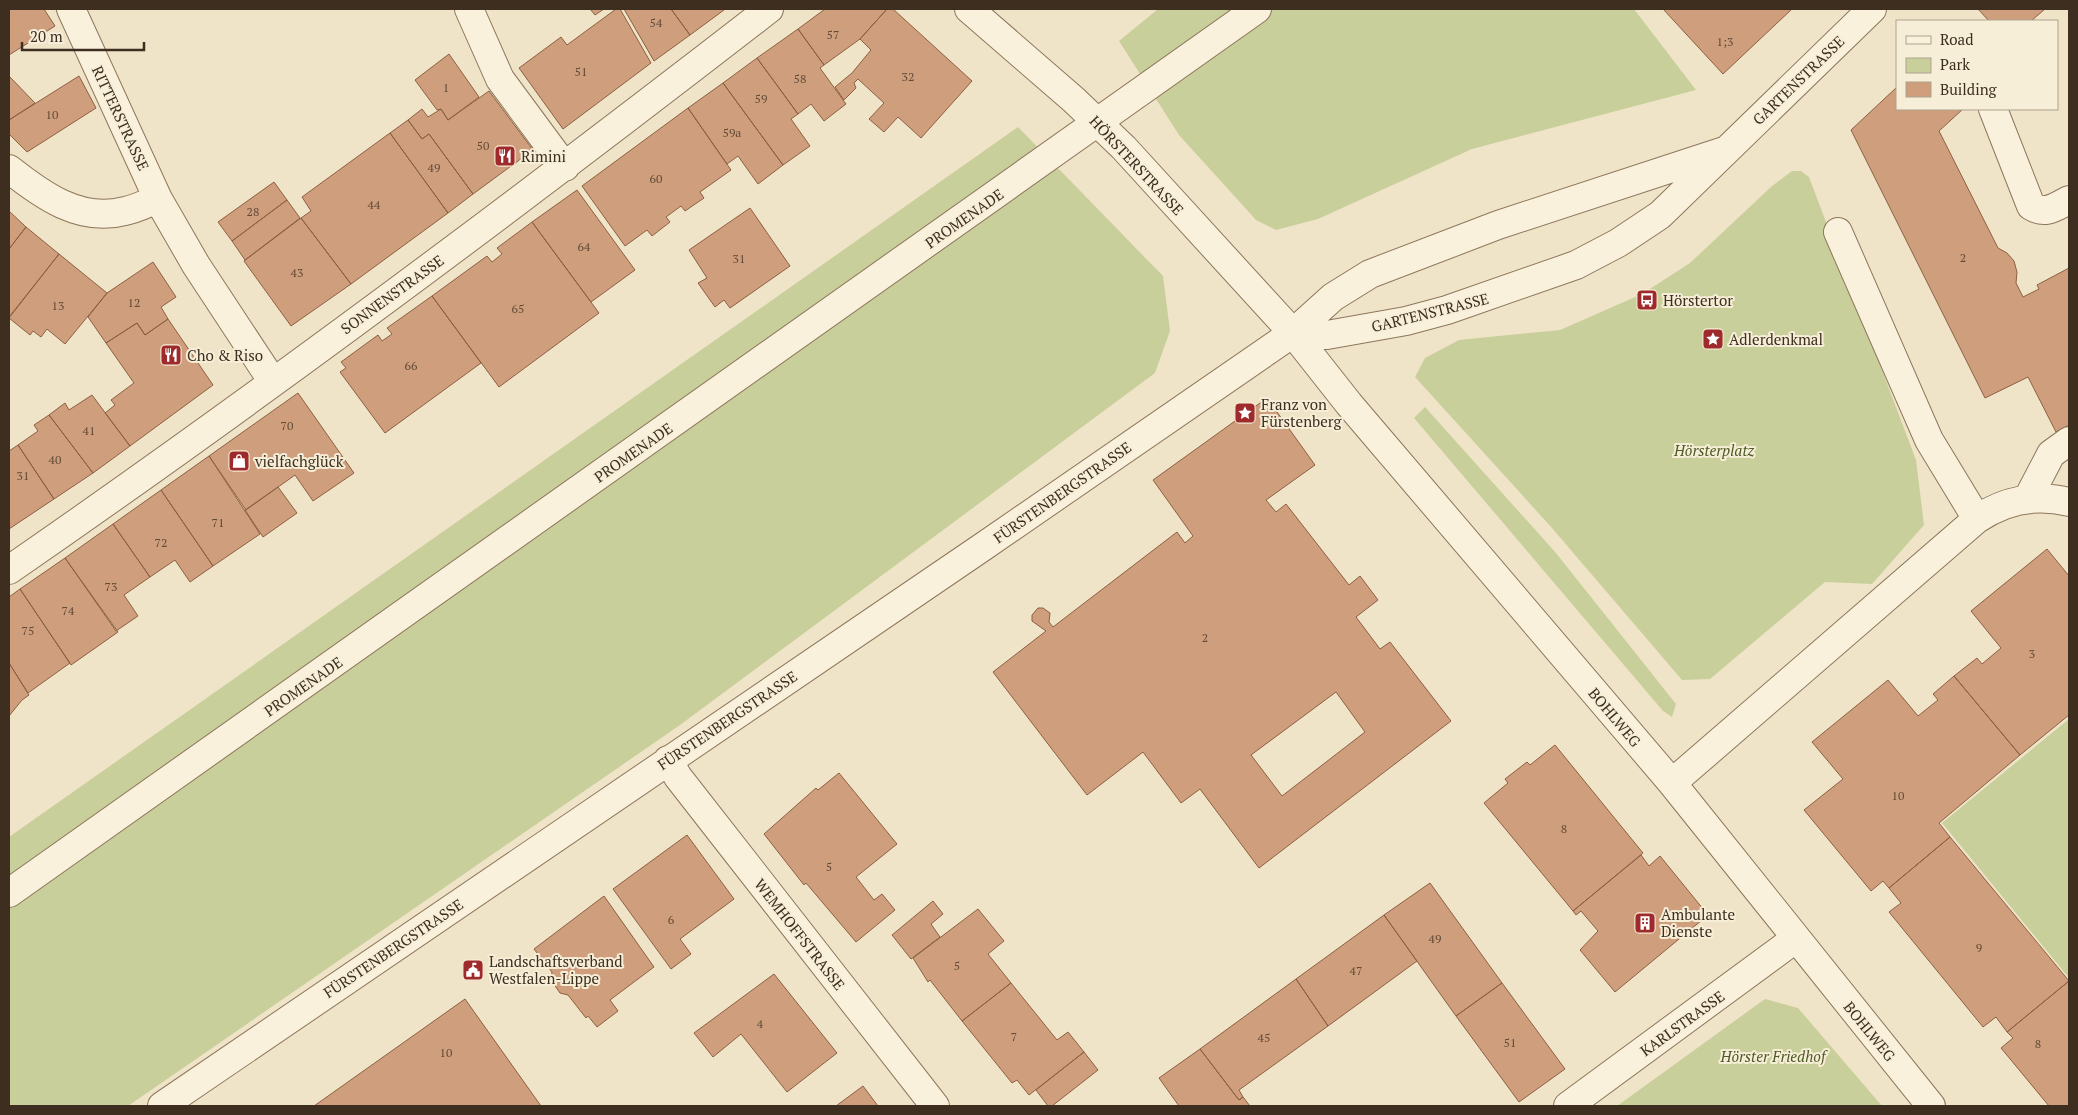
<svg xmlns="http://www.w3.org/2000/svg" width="2078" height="1115" font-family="'PT Serif',serif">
	<rect width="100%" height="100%" fill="#f0e4c8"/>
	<!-- green -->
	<path fill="#c9cf9b" d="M1158 9H1634L1696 90 1472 149 1318 219 1276 230 1256 220 1179 135 1119 41Z
		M1018 127 1163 276 1170 331 1155 373 680 725 128 1106H9V837Z
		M1792 171H1801L1809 177 1916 460 1924 525 1872 584 1825 582 1710 679 1682 680 1552 528 1415 377 1425 358 1459 340 1560 330 1642 294 1690 263 1772 186Z
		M1425 407 1556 553 1676 704 1672 717 1663 711 1414 418Z
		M2069 719V978L1942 823Z
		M1765 999 1798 1008 1882 1106H1617Z"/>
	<!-- building -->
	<path fill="#cf9f7d" stroke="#8d5f41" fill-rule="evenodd" d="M9 9H44L55 26 9 55Z
		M590 9H604L595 15Z
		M616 9H620L651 63 563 129 519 68 561 37 567 45Z
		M624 9H671L690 35 654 61Z
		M671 9H724V10L690 35Z
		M825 9H887L860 39 824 65 798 29Z
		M887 9H893L972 81 921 138 898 117 884 132 869 119 884 103 858 79 854 83 856 88 844 100 835 87 852 73 871 50 860 39Z
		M1663 9H1792L1723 74Z
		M1978 9H2045L2031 21H1989Z
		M798 29 824 65 820 68 846 104 824 121 811 104 798 114 757 58Z
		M449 54 479 97 448 120 441 109 437 110 415 80Z
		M757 58 798 114 791 119 810 146 783 165 723 83Z
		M9 76 35 103 9 120Z
		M79 76 96 108 27 152 9 134V120Z
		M723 83 783 165 758 184 738 156 727 164 688 108Z
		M1897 87V109H1963L1939 131 1998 248 2007 253 2014 261 2017 272 2016 283 2023 297 2039 289 2037 285 2069 268V425L2056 432 2028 377 1985 398 1851 130Z
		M489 91 533 150 473 194 429 134 422 139 408 120 422 109 428 117 441 109 448 120Z
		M688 108 731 170 700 192 704 198 685 211 681 206 666 217 670 222 652 236 647 230 625 246 582 186Z
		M408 120 422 139 429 134 473 194 448 213 390 133Z
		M390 133 448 213 351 284 301 218 311 211 302 197Z
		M274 182 287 200 232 241 218 222Z
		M577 190 635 270 591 302 532 222Z
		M287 200 300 218 245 260 232 241Z
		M750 208 790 266 730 308 724 300 715 307 698 283 707 278 689 250Z
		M9 211 26 227 9 249Z
		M301 218 351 284 291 326 244 261Z
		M532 222 599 313 499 387 432 296 487 256 492 262 502 254 497 248Z
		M26 227 59 254 9 317V249Z
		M59 254 107 293 65 344 47 329 41 337 33 331 30 335 9 318Z
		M153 262 176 297 161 307 168 319 145 335 137 323 106 343 88 317 107 293Z
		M432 296 481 363 385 433 340 372 346 368 341 362 378 335 382 341 392 334 387 328Z
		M168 319 213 385 130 446 105 413 115 405 111 400 134 383 106 343 137 323 145 335Z
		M298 393 354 473 313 501 295 475 246 510 209 456Z
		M92 395 130 446 93 473 49 415 65 403 69 410Z
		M1267 398 1315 465 1266 500 1276 512 1286 504 1349 585 1360 576 1378 600 1356 617 1380 649 1390 642 1451 721 1259 868 1200 789 1181 803 1143 752 1087 795 993 672 1046 631 1032 621V615L1038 608H1043L1050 613 1049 622 1053 627 1177 532 1185 543 1193 536 1153 480ZM1336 692 1365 732 1282 796 1251 755Z
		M49 415 93 473 54 499 18 445 38 431 34 425Z
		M18 445 54 499 9 529V451Z
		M209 456 260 534 213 566 161 490Z
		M278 487 297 513 263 537 245 510Z
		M161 490 213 566 190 582 175 560 150 577 113 524Z
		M113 524 150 577 124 595 138 616 116 631 65 558Z
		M2047 549 2069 576V715L2020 755 1954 676 1977 658 1982 664 2001 648 1971 611Z
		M65 558 118 632 71 665 20 589Z
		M20 589 70 663 28 693 9 663V597Z
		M9 663 29 695 22 700 9 716Z
		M1954 676 2020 755 1939 823 1950 837 1889 888 1883 881 1871 891 1804 810 1843 779 1812 742 1888 680 1918 716 1938 700 1933 694Z
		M1555 745 1643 853 1573 911 1484 803 1508 783 1505 779 1527 762 1530 765Z
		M839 773 897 844 856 877 874 900 882 894 895 910 856 942 806 883 804 885 764 834 816 788 818 790Z
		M687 835 734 899 680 939 691 954 671 969 613 889Z
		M1950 837 2069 981 2007 1032 1996 1017 1983 1027 1889 912 1901 903 1889 888Z
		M1641 855 1649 866 1660 856 1708 915 1615 992 1580 950 1598 931 1581 911 1576 915 1573 911Z
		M1430 883 1502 983 1456 1016 1384 915Z
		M604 896 654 967 610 1000 618 1011 597 1027 588 1016 586 1018 568 995 560 993 551 980 552 972 534 949Z
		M933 901 943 914 931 924 940 937 911 959 892 935Z
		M978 909 1004 941 988 954 1011 983 962 1021 930 980 928 982 913 958Z
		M1384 915 1417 961 1328 1026 1296 979Z
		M774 974 837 1053 787 1092 741 1034 713 1057 694 1033Z
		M1296 979 1328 1026 1239 1090 1243 1097 1239 1100 1200 1049Z
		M2069 981V1106H2049L2001 1048 2013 1038 2007 1032Z
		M1011 983 1057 1040 1068 1032 1084 1052 1029 1095 1017 1080 1012 1083 962 1021Z
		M1502 983 1565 1069 1519 1102 1456 1016Z
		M465 999 541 1106H314Z
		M1200 1049 1239 1100 1243 1097 1250 1106H1179L1159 1078Z
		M1084 1052 1098 1070 1052 1106H1048L1036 1090Z
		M863 1086 878 1106H836Z"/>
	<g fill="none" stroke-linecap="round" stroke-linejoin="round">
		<!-- minor casing -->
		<g stroke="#8d765c" stroke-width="30">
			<path id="minor" d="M71 9 158 199
				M469 9 500 79 565 167
				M969 9 1074 100 1124 148 1293 333 1349 404 1672 783 1931 1106
				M1993 109 2031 206C2046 215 2055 207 2069 200
				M9 169C42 195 80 223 125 211 136 209 147 203 158 199L196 265 273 382
				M1838 232 1929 440 1977 519
				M1293 333 1327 335 1406 321 1447 310 1576 265 1618 243 1660 215 1872 9
				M2028 498 2051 454 2069 441
				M9 570C268 391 520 202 769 9
				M668 760 678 777 935 1106
				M1672 783 1977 519C2005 500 2037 494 2069 502
				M9 893 1257 9
				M162 1106 984 546 1293 333 1333 297 1370 274 1498 225 1724 151
				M1568 1106 1795 939"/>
		</g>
		<!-- minor -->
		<use href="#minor" stroke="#faf1dc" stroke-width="28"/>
	</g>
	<!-- icons -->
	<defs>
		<g id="restaurant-square" transform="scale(1.125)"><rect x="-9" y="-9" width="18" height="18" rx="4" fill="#9e2a2b" stroke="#f7eed8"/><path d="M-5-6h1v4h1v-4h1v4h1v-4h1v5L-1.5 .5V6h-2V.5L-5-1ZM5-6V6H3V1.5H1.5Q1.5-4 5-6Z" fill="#fff"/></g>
		<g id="bus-square" transform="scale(1.125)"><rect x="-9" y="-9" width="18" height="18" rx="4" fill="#9e2a2b" stroke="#f7eed8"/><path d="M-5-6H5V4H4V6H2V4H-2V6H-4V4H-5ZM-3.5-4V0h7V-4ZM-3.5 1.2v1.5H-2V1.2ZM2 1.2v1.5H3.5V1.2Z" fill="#fff"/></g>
		<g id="sight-square" transform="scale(1.125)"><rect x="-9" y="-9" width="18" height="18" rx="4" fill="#9e2a2b" stroke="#f7eed8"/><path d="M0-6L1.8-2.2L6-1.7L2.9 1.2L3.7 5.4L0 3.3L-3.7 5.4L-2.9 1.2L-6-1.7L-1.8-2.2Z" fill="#fff"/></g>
		<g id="shop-square" transform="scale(1.125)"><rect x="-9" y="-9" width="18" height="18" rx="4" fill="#9e2a2b" stroke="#f7eed8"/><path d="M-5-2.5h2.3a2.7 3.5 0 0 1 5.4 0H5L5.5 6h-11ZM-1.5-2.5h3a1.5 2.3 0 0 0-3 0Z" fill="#fff"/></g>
		<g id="building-square" transform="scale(1.125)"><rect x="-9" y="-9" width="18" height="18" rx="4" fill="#9e2a2b" stroke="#f7eed8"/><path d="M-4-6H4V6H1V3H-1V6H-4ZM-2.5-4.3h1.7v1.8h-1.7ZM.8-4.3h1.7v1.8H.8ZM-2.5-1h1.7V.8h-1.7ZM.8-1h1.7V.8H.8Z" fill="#fff"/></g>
		<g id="civic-square" transform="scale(1.125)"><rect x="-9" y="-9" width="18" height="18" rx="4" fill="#9e2a2b" stroke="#f7eed8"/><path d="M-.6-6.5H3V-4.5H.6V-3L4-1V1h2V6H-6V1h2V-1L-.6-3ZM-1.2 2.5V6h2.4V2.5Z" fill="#fff"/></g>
	</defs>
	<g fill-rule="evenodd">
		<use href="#restaurant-square" x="505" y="156"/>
		<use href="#bus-square" x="1647" y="300"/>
		<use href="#sight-square" x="1713" y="339"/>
		<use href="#restaurant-square" x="171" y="355"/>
		<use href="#sight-square" x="1245" y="413"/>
		<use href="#shop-square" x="239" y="461"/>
		<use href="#building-square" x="1645" y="923"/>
		<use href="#civic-square" x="473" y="970"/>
	</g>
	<g text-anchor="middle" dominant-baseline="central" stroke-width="4" stroke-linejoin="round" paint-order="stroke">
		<!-- number labels -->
		<g font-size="12" fill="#624a37">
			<text x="656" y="22">54</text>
			<text x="833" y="34">57</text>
			<text x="1725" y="41">1;3</text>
			<text x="581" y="71">51</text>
			<text x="908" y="76">32</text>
			<text x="800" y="78">58</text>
			<text x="446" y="87">1</text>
			<text x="761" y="98">59</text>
			<text x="52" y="114">10</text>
			<text x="732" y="132">59a</text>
			<text x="483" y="145">50</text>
			<text x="434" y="167">49</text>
			<text x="656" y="178">60</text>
			<text x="374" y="204">44</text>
			<text x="253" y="211">28</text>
			<text x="584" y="246">64</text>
			<text x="1963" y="257">2</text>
			<text x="739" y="258">31</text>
			<text x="297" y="272">43</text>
			<text x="134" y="302">12</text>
			<text x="58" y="305">13</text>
			<text x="518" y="308">65</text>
			<text x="411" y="365">66</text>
			<text x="287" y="425">70</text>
			<text x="89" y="430">41</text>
			<text x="55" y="459">40</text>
			<text x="23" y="475">31</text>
			<text x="218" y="522">71</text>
			<text x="161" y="542">72</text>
			<text x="111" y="586">73</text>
			<text x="68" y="610">74</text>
			<text x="28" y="630">75</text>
			<text x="1205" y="637">2</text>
			<text x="2032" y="653">3</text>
			<text x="1898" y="795">10</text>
			<text x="1564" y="828">8</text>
			<text x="829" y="866">5</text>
			<text x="671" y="919">6</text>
			<text x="1435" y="938">49</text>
			<text x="1979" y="947">9</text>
			<text x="957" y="965">5</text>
			<text x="1356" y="970">47</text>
			<text x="760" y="1023">4</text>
			<text x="1014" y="1036">7</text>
			<text x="1264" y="1037">45</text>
			<text x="1510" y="1042">51</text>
			<text x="2038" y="1043">8</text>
			<text x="446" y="1052">10</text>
		</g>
		<!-- street labels -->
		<g font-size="15" fill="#3d2e20" stroke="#f7eed8">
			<text transform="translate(1798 80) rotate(-44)">GARTENSTRASSE</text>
			<text transform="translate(121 118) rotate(65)">RITTERSTRASSE</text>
			<text transform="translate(1137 165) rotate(47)">HÖRSTERSTRASSE</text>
			<text transform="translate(964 218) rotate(-35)">PROMENADE</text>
			<text transform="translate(392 294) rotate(-36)">SONNENSTRASSE</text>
			<text transform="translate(1430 312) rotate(-14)">GARTENSTRASSE</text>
			<text transform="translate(633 452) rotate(-35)">PROMENADE</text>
			<text transform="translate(1062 492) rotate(-35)">FÜRSTENBERGSTRASSE</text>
			<text transform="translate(303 686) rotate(-35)">PROMENADE</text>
			<text transform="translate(1615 717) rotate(50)">BOHLWEG</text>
			<text transform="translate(727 720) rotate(-34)">FÜRSTENBERGSTRASSE</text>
			<text transform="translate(800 934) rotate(52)">WEMHOFFSTRASSE</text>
			<text transform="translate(393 948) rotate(-34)">FÜRSTENBERGSTRASSE</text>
			<text transform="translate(1682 1023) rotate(-36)">KARLSTRASSE</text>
			<text transform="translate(1870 1031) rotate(51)">BOHLWEG</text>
		</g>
		<!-- poi labels -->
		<g font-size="15" fill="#3d2e20" stroke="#f7eed8" text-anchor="start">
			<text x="521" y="156">Rimini</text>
			<text x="1663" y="300">Hörstertor</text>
			<text x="1729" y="339">Adlerdenkmal</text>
			<text x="187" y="355">Cho &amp; Riso</text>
			<text x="1261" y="404">Franz von<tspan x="1261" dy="17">Fürstenberg</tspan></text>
			<text x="255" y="461">vielfachglück</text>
			<text x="1661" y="914">Ambulante<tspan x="1661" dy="17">Dienste</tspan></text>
			<text x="489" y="961">Landschaftsverband<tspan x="489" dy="17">Westfalen-Lippe</tspan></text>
		</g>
		<!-- park labels -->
		<g font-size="15" font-style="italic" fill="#4d5a26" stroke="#f7eed8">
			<text x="1714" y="450">Hörsterplatz</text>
			<text x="1773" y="1056">Hörster Friedhof</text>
		</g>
	</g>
	<!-- border -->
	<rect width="2078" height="1115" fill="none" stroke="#3d2e20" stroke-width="20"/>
	<!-- legend -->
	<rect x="1896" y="20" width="162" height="90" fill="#f7eed8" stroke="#ada18e"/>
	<rect x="1906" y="36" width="25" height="8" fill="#faf1dc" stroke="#ada18e"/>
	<text x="1940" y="45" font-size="15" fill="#3d2e20">Road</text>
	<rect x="1906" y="58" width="25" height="15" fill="#c9cf9b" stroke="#ada18e"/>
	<text x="1940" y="70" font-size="15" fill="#3d2e20">Park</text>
	<rect x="1906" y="82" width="25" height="15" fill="#cf9f7d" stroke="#ada18e"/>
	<text x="1940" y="95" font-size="15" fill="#3d2e20">Building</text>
	<!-- scale -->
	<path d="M22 42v8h122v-8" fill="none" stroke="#3d2e20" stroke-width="2.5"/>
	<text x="30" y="42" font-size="15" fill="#3d2e20" stroke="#f7eed8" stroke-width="4" paint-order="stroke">20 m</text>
</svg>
